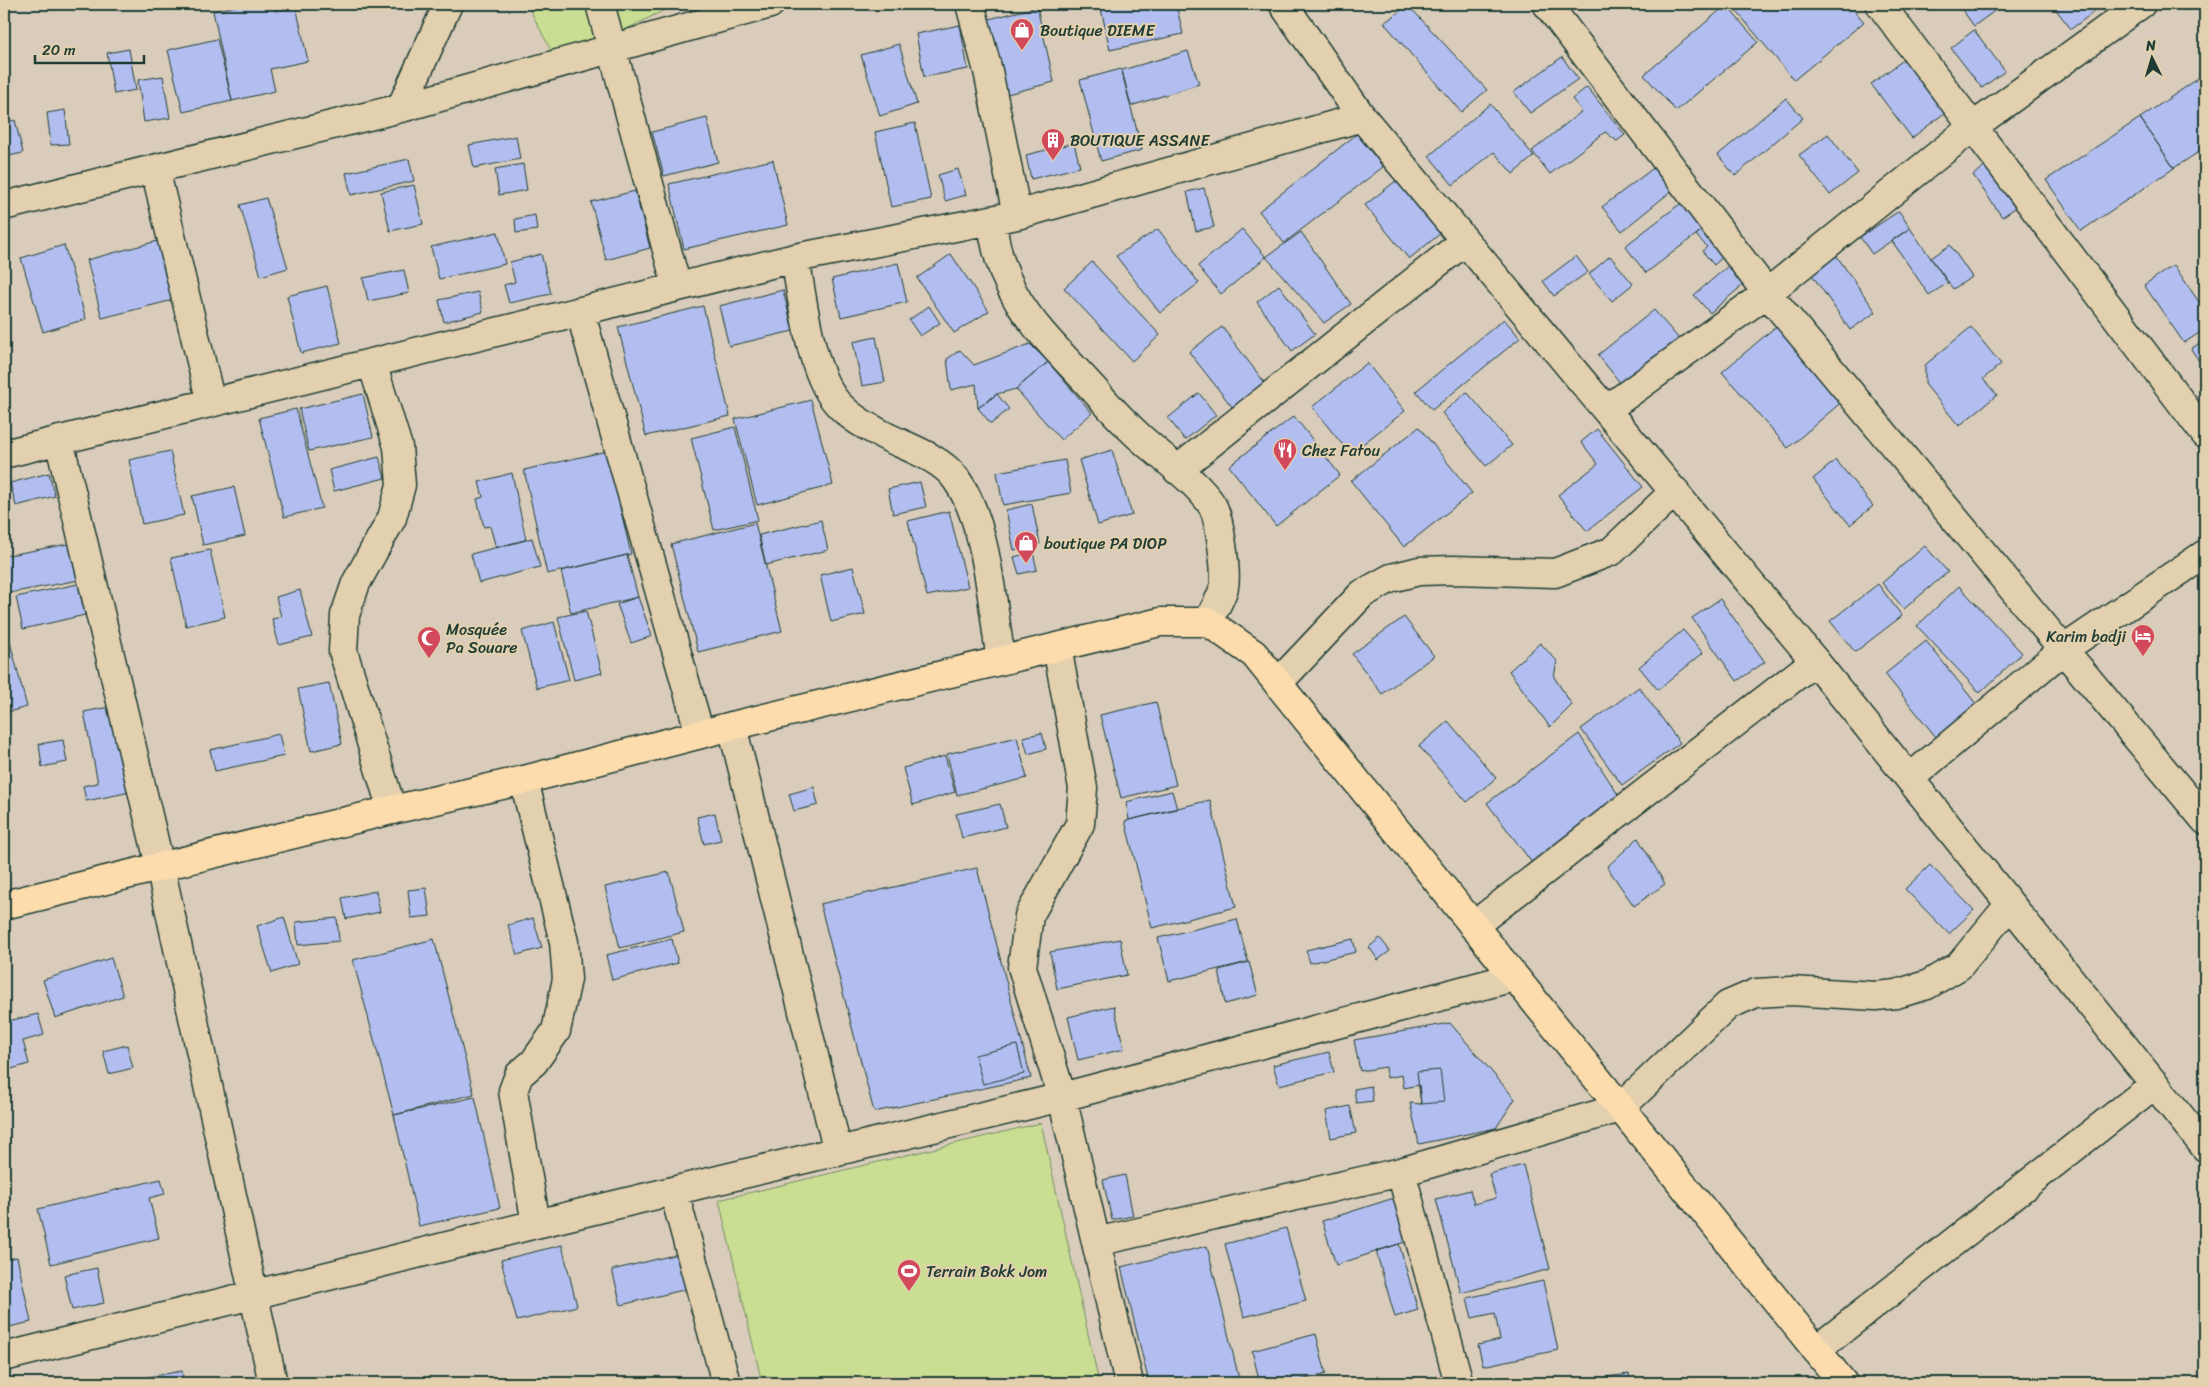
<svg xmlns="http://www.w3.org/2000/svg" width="2209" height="1387" font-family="Sriracha,sans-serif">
	<rect width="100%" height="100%" fill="#d9ccbb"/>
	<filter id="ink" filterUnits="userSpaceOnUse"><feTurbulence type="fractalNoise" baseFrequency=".02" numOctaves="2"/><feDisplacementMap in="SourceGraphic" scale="10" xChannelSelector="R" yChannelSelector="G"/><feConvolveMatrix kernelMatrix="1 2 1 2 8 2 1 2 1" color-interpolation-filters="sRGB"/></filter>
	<g filter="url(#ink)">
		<!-- green -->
		<path fill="#cade93" stroke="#748e64" d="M527 4H676L558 64Z
			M1041 1123 1099 1383H762L719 1200Z"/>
		<!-- building -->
		<path fill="#b2beef" stroke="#1f3d34" d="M245 4H274L275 11 296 6 308 61 270 69 275 91 232 101 213 11Z
			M1100 4H1176L1183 34 1110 50Z
			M1737 4H1849L1864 22 1794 80 1733 7Z
			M1963 4H2004L1974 26 1960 7Z
			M2059 4H2087L2094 12 2071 29 2054 7Z
			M1408 5 1487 90 1461 112 1384 23Z
			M1726 5 1758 42 1676 111 1644 75Z
			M1037 7 1054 82 1007 94 989 19Z
			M960 25 968 69 924 77 916 34Z
			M1974 30 2005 71 1982 88 1951 48Z
			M217 39 232 101 183 112 168 50Z
			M899 44 917 104 880 116 861 55Z
			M129 49 136 90 114 94 107 53Z
			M1188 51 1199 84 1131 106 1122 70Z
			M1562 57 1578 79 1530 113 1514 92Z
			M1906 58 1947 111 1912 138 1871 84Z
			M1121 69 1142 150 1101 161 1080 80Z
			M2205 74V148L2174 168 2140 118Z
			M163 76 170 118 144 122 138 80Z
			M1587 87 1625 135 1617 141 1605 132 1550 174 1532 151 1582 111 1572 99Z
			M1786 98 1803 118 1735 176 1718 155Z
			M1490 104 1534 156 1513 174 1494 152 1453 185 1429 156Z
			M65 110 69 144 51 145 47 113Z
			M707 118 718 162 664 176 652 132Z
			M2140 118 2174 168 2081 231 2046 180Z
			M15 120 23 153 4 157V123Z
			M915 123 931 199 891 207 875 132Z
			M1357 134 1383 167 1284 243 1259 211Z
			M1828 134 1858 173 1830 195 1799 155Z
			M516 136 520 159 474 168 469 145Z
			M1074 143 1080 167 1031 179 1026 155Z
			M409 159 414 181 351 195 346 173Z
			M773 160 788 225 684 249 669 184Z
			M523 164 527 190 499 195 495 169Z
			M1656 166 1674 189 1622 231 1602 207Z
			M1986 166 2015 208 2002 217 1973 175Z
			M958 169 966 195 945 201 938 175Z
			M1397 180 1441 233 1409 259 1365 205Z
			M414 185 423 224 390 231 381 192Z
			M1204 188 1214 227 1196 231 1187 192Z
			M635 191 650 248 606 260 591 202Z
			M266 198 288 268 261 276 240 205Z
			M1685 200 1706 227 1646 273 1625 246Z
			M1899 211 1910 228 1872 254 1860 237Z
			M535 215 537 230 516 233 515 219Z
			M1706 227 1727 253 1714 265 1702 251 1707 247 1696 235Z
			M1910 228 1948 283 1929 295 1892 241Z
			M1158 229 1199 283 1160 313 1116 256Z
			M1242 229 1266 257 1221 294 1198 266Z
			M498 232 505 264 439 279 431 247Z
			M1301 232 1351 304 1324 323 1266 257Z
			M161 240 177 299 102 318 87 260Z
			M64 245 86 319 43 332 21 258Z
			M1950 245 1972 277 1953 289 1931 258Z
			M541 254 551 294 509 303 504 285 515 282 510 262Z
			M951 254 989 311 954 333 917 278Z
			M1836 255 1876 312 1850 330 1810 272Z
			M1576 256 1588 272 1554 296 1543 281Z
			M1610 256 1633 284 1612 301 1589 274Z
			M1734 261 1750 279 1710 313 1694 295Z
			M1092 262 1160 335 1132 361 1064 288Z
			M898 263 907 302 841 317 832 279Z
			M2174 265 2205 311V329L2184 343 2144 285Z
			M404 270 409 293 368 301 363 278Z
			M1279 285 1315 334 1292 351 1257 302Z
			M327 286 341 343 301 353 287 296Z
			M783 290 793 331 729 346 719 306Z
			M478 292 483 312 444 322 439 300Z
			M703 306 730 416 646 436 618 327Z
			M929 306 940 323 920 336 909 320Z
			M1654 310 1679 339 1622 385 1598 355Z
			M1504 319 1520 338 1432 410 1416 391Z
			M1780 323 1845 399 1788 448 1722 372Z
			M1222 327 1265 383 1233 408 1189 352Z
			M1971 327 2001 364 1983 379 1997 395 1959 426 1925 384V365Z
			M876 337 885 382 862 386 853 342Z
			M2205 339V370L2191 349Z
			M1030 344 1048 362 1016 389 997 394 978 408 976 384 951 390 947 359 960 350 974 365Z
			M1048 362 1092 413 1061 440 1016 389Z
			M1367 363 1405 411 1350 454 1312 407Z
			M1467 392 1512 445 1486 466 1442 413Z
			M1199 393 1216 415 1185 440 1168 418Z
			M363 394 373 437 309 451 299 409Z
			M997 394 1009 409 991 424 978 408Z
			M811 400 833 485 757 505 735 419Z
			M296 409 322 508 284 517 259 418Z
			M1294 416 1340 475 1276 526 1229 466Z
			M735 427 758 520 714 530 691 438Z
			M1419 427 1472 493 1404 547 1351 481Z
			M1597 429 1643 487 1587 531 1558 495 1598 464 1581 442Z
			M1112 450 1132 515 1098 525 1079 460Z
			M170 451 184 515 142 524 129 460Z
			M607 451 631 554 547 574 524 470Z
			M379 457 385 478 334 491 329 470Z
			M1065 460 1071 493 1003 505 997 472Z
			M1836 460 1873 506 1850 525 1813 479Z
			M49 473 55 496 16 506 10 483Z
			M512 473 526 540 496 548 490 526 484 527 477 499 483 497 479 482Z
			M920 482 926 507 893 514 888 489Z
			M234 487 245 536 203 545 192 496Z
			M1032 504 1040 544 1014 550 1006 510Z
			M949 511 968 587 927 596 908 521Z
			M821 520 828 550 766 565 759 535Z
			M755 523 782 631 698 652 671 544Z
			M532 538 540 567 479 583 471 554Z
			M73 543 79 580 4 594V556Z
			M1925 546 1948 572 1904 609 1882 583Z
			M210 550 225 617 186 626 171 558Z
			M1033 552 1037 570 1019 574 1014 557Z
			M627 555 638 597 571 613 561 571Z
			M853 567 865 614 831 622 820 575Z
			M78 584 85 615 23 629 16 597Z
			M1878 584 1902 616 1855 652 1830 621Z
			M1959 586 2022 653 1980 693 1917 626Z
			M300 590 312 637 279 645 272 619 281 617 276 597Z
			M638 597 652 636 631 643 617 604Z
			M1720 599 1765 662 1737 681 1692 618Z
			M586 611 602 673 574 680 558 617Z
			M1404 617 1434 656 1382 694 1352 654Z
			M4 619 27 707 4 713Z
			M554 622 569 680 537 688 522 631Z
			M1683 630 1703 653 1658 690 1639 667Z
			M1926 641 1981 710 1940 742 1885 674Z
			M1540 643 1557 661 1554 677 1572 705 1550 727 1509 671Z
			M329 683 342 744 311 751 298 689Z
			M1639 687 1680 743 1622 785 1581 729Z
			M1156 702 1176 785 1121 798 1100 715Z
			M114 706 131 792 86 801 83 786 98 783 84 712Z
			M1448 721 1496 778 1467 802 1419 746Z
			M1042 733 1046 749 1028 754 1023 737Z
			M279 734 284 756 215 771 210 750Z
			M1579 734 1619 796 1533 864 1487 803Z
			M1017 737 1027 778 957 795 947 754Z
			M63 740 67 762 42 767 39 744Z
			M945 756 955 792 913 805 903 768Z
			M814 787 818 805 794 811 789 794Z
			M1172 791 1177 809 1129 820 1126 802Z
			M1210 800 1236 907 1152 928 1125 821Z
			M1000 804 1006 827 962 838 956 814Z
			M715 813 721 840 704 844 697 817Z
			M1638 838 1665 884 1634 906 1607 867Z
			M1930 865 1974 910 1949 934 1905 889Z
			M977 868 1031 1078 874 1112 820 904Z
			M669 872 684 932 620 948 605 887Z
			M426 888 430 916 411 918 408 890Z
			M376 891 380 912 346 919 342 898Z
			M284 917 298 964 272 973 257 926Z
			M337 918 339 941 298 945 296 922Z
			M533 918 542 948 517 955 508 925Z
			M1237 919 1248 962 1169 981 1158 938Z
			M1380 938 1390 951 1378 960 1369 947Z
			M434 939 474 1094 394 1115 353 960Z
			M672 939 678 963 612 980 606 955Z
			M1120 939 1127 975 1057 989 1050 952Z
			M1353 939 1356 952 1310 963 1306 950Z
			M111 958 123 996 55 1018 43 980Z
			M1249 962 1258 995 1225 1004 1219 970Z
			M1114 1006 1124 1049 1078 1060 1068 1017Z
			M38 1014 44 1035 23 1041 29 1064 4 1071V1022Z
			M1450 1023 1515 1099 1496 1128 1419 1144 1410 1103 1421 1104 1419 1085 1404 1088 1402 1075 1387 1078 1386 1067 1360 1071 1354 1040Z
			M127 1045 133 1068 109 1074 103 1051Z
			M1017 1045 1024 1074 983 1084 975 1055Z
			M1329 1052 1334 1072 1279 1085 1273 1065Z
			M1440 1070 1444 1102 1421 1104 1417 1072Z
			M1371 1086 1373 1101 1356 1103 1354 1089Z
			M475 1097 500 1208 419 1226 394 1115Z
			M1350 1106 1356 1133 1331 1138 1326 1111Z
			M1523 1165 1550 1269 1461 1293 1436 1199 1470 1190 1474 1204 1496 1198 1489 1174Z
			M1125 1175 1133 1216 1112 1220 1103 1180Z
			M161 1179 165 1194 149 1198 159 1238 51 1264 38 1209Z
			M1394 1198 1408 1241 1336 1265 1322 1221Z
			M1286 1228 1306 1301 1244 1317 1225 1244Z
			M1399 1244 1418 1310 1395 1317 1376 1251Z
			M562 1245 577 1306 517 1321 501 1260Z
			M1207 1246 1240 1383H1149L1121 1267Z
			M678 1254 687 1289 621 1305 612 1270Z
			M17 1257 31 1322 5 1328 4 1260Z
			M97 1268 104 1303 72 1310 64 1275Z
			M1543 1281 1558 1350 1483 1366 1478 1345 1500 1340 1495 1313 1472 1318 1467 1298Z
			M1316 1334 1326 1374 1288 1383H1260L1252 1351Z
			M182 1371 184 1383H113Z
			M1629 1374 1631 1383H1600L1599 1378Z
			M687 1377 688 1383H663V1382Z"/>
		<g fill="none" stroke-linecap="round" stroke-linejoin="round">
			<!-- minor casing -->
			<g stroke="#1f3d34" stroke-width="31">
				<path id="minor" d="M600 4 677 287
					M970 4 988 71 1017 215
					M1283 4 1362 117 1815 661 2205 1147
					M1547 4 1767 293 2205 820
					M1880 4 2205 434
					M401 108 448 4
					M155 169 211 403
					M4 206 401 108 770 4
					M992 220C999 295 1037 328 1085 380 1104 400 1122 422 1143 440 1164 459 1197 482 1212 505 1220 518 1227 573 1224 587 1221 599 1213 611 1208 622
					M795 258C803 300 810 378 841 407 855 421 872 429 889 438 910 448 942 459 956 479 988 523 992 606 1001 660
					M580 311 700 734
					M372 363 398 447 401 485 392 518 356 583 345 615 343 651 392 810
					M1606 410 1767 293 1974 126 2141 4
					M59 440 160 866 273 1383
					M4 454 795 258 1017 215 1362 117
					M1177 470 1465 241
					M1057 647 1083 788 1080 824 1029 916 1022 967 1062 1097 1129 1383
					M1278 683 1362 594 1391 578 1419 571 1454 570 1555 573 1612 551 1675 491
					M732 726 838 1152
					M1910 778 2064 649 2205 554
					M524 780 564 942 567 979 556 1031 534 1062 519 1075 513 1091 536 1224
					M1473 926 1815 661
					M1401 1172 1459 1383
					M674 1192 726 1383
					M1096 1242 1401 1172 1620 1108 1728 1005 1756 993 1791 991 1876 996 1896 994 1927 985 1959 966 2010 904
					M1816 1350 2155 1084
					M4 1357 536 1224 1062 1097 1514 977"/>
			</g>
			<!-- major casing -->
			<g stroke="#1f3d34" stroke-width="31">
				<path id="major" d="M4 905 392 810 524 780 732 726 1160 622H1208L1254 654 1843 1383"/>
			</g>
			<!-- minor -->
			<use href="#minor" stroke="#e3d0ae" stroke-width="28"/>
			<!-- major -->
			<use href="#major" stroke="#fcdcac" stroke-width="28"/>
		</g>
	</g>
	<!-- icons -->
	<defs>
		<g id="shop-pin" transform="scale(1.25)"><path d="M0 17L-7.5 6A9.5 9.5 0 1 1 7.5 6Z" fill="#d1495b" stroke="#e3d0ae"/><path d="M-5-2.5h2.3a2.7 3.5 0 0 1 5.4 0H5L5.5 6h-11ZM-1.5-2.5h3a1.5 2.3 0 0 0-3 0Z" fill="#fff"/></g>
		<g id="building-pin" transform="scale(1.25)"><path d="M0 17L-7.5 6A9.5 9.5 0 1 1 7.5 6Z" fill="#d1495b" stroke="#e3d0ae"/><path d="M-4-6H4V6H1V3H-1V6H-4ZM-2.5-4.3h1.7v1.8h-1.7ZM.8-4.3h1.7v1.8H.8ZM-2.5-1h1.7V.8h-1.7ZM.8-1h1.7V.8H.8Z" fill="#fff"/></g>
		<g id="restaurant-pin" transform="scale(1.25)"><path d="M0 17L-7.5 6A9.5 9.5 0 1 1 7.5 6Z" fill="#d1495b" stroke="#e3d0ae"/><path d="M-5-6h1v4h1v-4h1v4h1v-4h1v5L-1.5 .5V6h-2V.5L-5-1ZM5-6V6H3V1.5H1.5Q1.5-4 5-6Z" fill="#fff"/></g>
		<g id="hotel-pin" transform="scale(1.25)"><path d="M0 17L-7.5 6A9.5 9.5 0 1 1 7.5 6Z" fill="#d1495b" stroke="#e3d0ae"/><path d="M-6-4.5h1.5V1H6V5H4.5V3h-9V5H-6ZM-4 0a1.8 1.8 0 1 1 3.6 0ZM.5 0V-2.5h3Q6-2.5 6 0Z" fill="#fff"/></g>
		<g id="mosque-pin" transform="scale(1.25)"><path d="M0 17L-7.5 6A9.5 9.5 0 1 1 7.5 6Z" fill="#d1495b" stroke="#e3d0ae"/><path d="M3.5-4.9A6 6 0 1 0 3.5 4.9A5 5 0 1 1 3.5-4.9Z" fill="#fff"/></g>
		<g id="stadium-pin" transform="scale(1.25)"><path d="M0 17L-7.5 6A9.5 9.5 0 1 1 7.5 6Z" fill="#d1495b" stroke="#e3d0ae"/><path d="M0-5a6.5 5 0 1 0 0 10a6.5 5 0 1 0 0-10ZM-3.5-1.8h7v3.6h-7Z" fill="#fff"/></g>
	</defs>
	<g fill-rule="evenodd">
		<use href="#shop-pin" x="1022" y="30"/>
		<use href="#building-pin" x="1053" y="140"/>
		<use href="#restaurant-pin" x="1285" y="450"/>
		<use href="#shop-pin" x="1026" y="543"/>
		<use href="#hotel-pin" x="2143" y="636"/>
		<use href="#mosque-pin" x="429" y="638"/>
		<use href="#stadium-pin" x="909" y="1271"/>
	</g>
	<g text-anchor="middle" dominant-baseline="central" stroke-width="4" stroke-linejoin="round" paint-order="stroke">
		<!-- poi labels -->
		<g font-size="16" fill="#1f3d34" stroke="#e3d0ae" text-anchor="start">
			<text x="1040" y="30">Boutique DIEME</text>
			<text x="1070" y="140">BOUTIQUE ASSANE</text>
			<text x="1302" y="450">Chez Fatou</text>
			<text x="1044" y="543">boutique PA DIOP</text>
			<text x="446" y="629">Mosquée<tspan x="446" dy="18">Pa Souare</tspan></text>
			<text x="2126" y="636" text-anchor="end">Karim badji</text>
			<text x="926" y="1271">Terrain Bokk Jom</text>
		</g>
	</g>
	<!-- margin -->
	<rect width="2209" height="1387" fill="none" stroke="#e3d0ae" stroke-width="20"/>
	<rect x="10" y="10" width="2189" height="1367" fill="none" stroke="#1f3d34" stroke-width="2" filter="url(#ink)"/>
	<!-- north arrow -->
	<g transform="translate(2152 58) rotate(355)" stroke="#e3d0ae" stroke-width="4" paint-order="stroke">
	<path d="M0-4L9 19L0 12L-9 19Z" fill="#1f3d34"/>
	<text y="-8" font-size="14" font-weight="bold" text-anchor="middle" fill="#1f3d34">N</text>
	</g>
	<!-- scale -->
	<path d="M35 55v8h109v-8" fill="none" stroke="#1f3d34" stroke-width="2.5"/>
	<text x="42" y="55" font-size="15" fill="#1f3d34" stroke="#e3d0ae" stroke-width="4" paint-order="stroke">20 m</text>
</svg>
